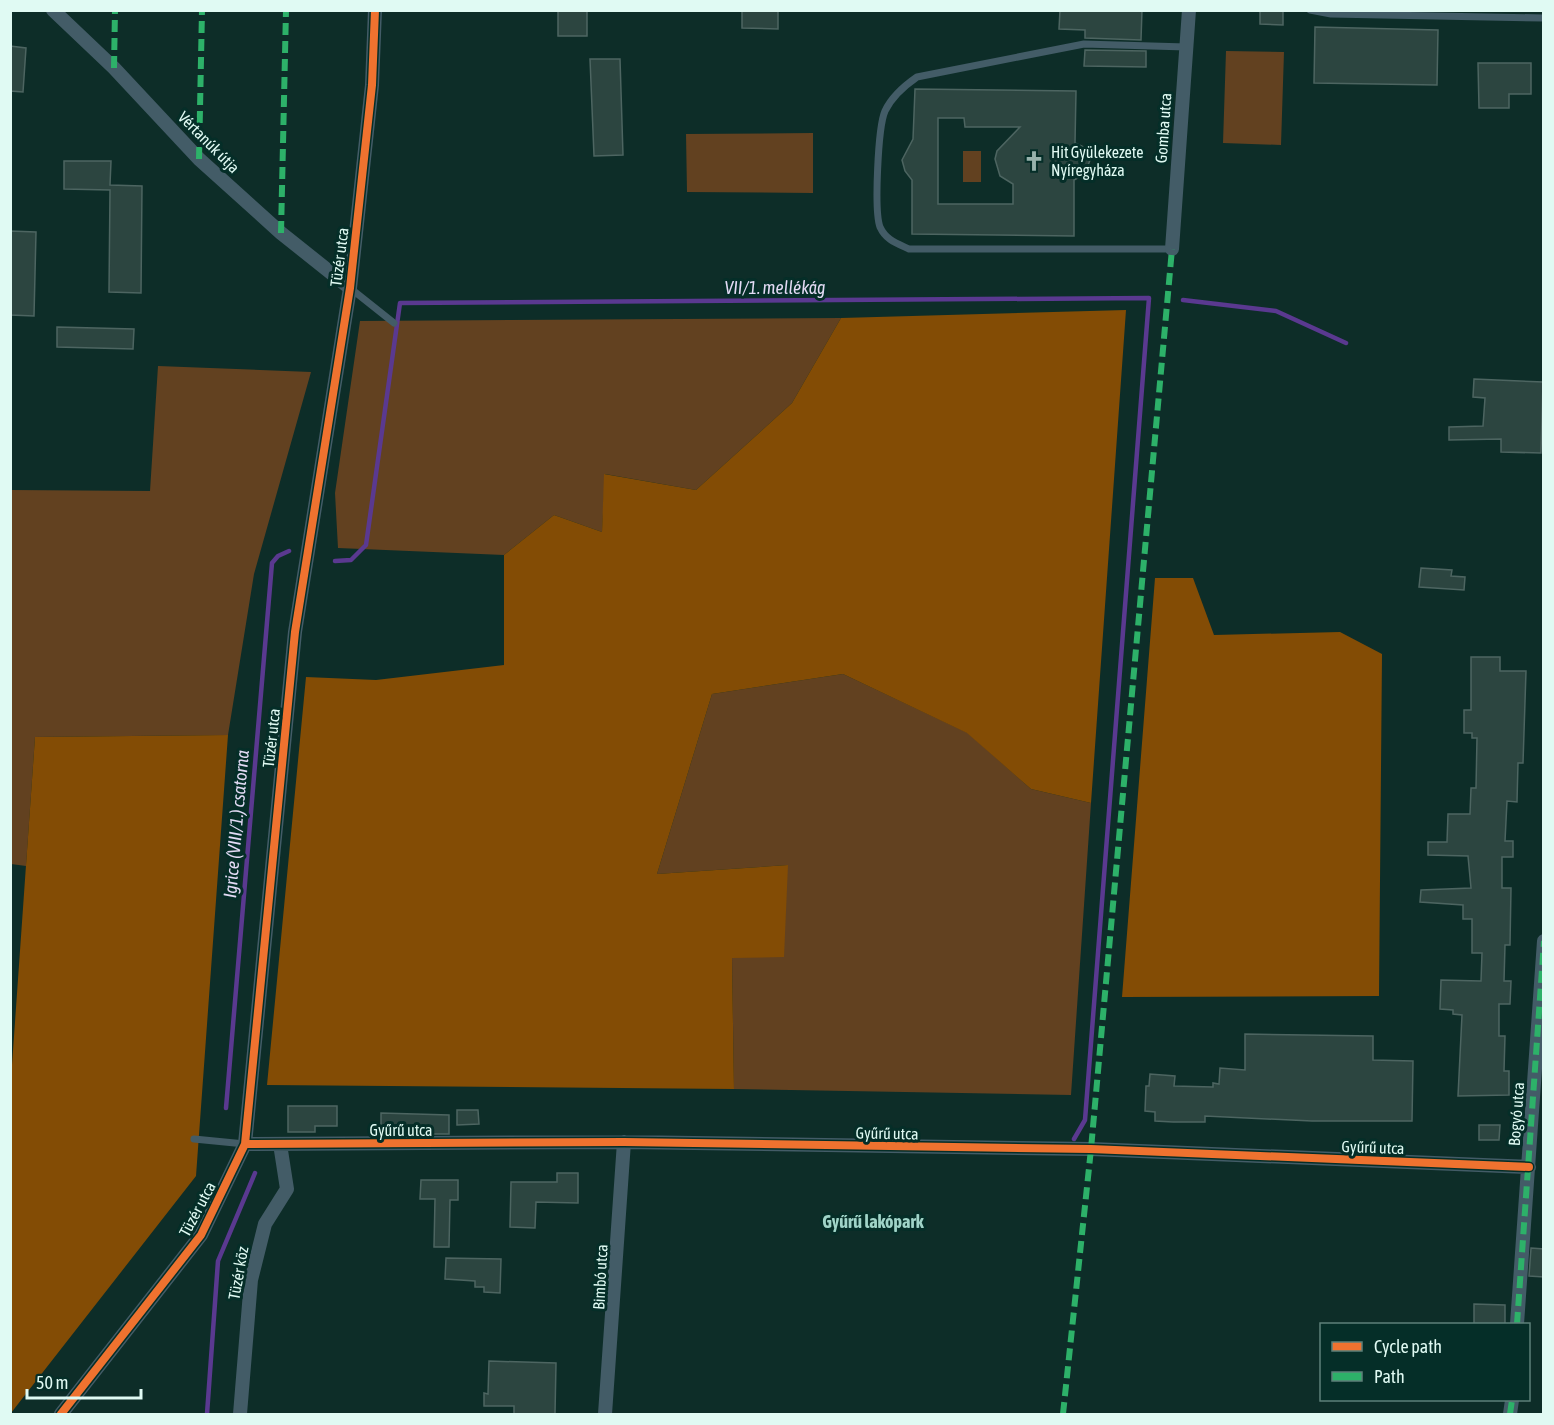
<svg xmlns="http://www.w3.org/2000/svg" width="1554" height="1425" font-family="'Asap Condensed',sans-serif">
	<rect width="100%" height="100%" fill="#0d2d28"/>
	<!-- green -->
	<path fill="#624120" d="M1226 51 1284 52 1281 145 1223 143Z
		M813 133V193L687 192 686 134Z
		M963 151H981V182H963Z
		M841 318 792 403 696 490 605 474 602 532 554 515 504 555 338 548 335 493 360 321Z
		M158 366 311 372 254 574 228 735 35 737 26 866 11 864V490L150 491Z
		M843 674 968 733 1031 789 1091 803 1071 1095 734 1089 732 958 788 865 657 874 712 694Z"/>
	<!-- forest -->
	<path fill="#834c05" d="M1126 310 1091 803 1031 789 967 733 843 674 712 694 657 874 788 865 784 957 732 958 734 1089 267 1085 306 677 376 680 504 665V555L554 515 602 532 604 474 696 490 792 403 841 318Z
		M1155 578H1193L1214 635 1340 632 1382 654 1379 996 1122 997Z
		M228 735 196 1176 11 1413V1079L35 737Z"/>
	<g fill="none" stroke-linecap="round" stroke-linejoin="round">
		<!-- stream -->
		<path stroke="#5a3990" stroke-width="4.5" d="M1183 300 1276 311 1346 343
			M335 561 351 560 366 545 400 303 1149 298 1085 1120 1074 1139
			M226 1108 272 563 278 556 289 551
			M207 1414 218 1261 255 1173"/>
	</g>
	<!-- building -->
	<path fill="#2c4540" stroke="#4d6561" stroke-width="1.5" fill-rule="evenodd" d="M558 10H587V36H558Z
		M742 10H778V29L742 28Z
		M1060 10H1142L1141 40 1085 38V30L1059 29Z
		M1260 10H1283V25L1260 24Z
		M1315 27 1438 30 1437 85 1314 83Z
		M10 46 26 48 23 92 10 91Z
		M1085 50 1146 51V67L1084 66Z
		M590 59H620L623 155 594 156Z
		M1478 63H1531V94H1509V108H1479Z
		M915 89 1076 91 1075 143 1086 148 1090 160 1085 174 1074 180V236L912 234V180L905 171 902 160 913 139ZM938 118H964L965 127H1020L997 151 995 159 1000 176 1013 184V204H938Z
		M64 161H111L110 185 142 186 141 293 109 292 110 190 64 189Z
		M10 231 36 232 34 316 10 315Z
		M57 327 134 329 133 349 57 347Z
		M1474 379 1543 382 1541 453 1501 452V439L1449 440V427L1483 426 1485 398 1473 397Z
		M1421 568 1452 570 1451 576 1465 577 1464 590 1419 587Z
		M1471 657H1500V671H1526L1523 763H1518L1517 802 1507 801 1505 841H1513V857H1502V888H1511L1510 945H1505L1504 981H1511L1510 1004H1499V1036H1505L1504 1071H1509V1095L1458 1096 1462 1015 1453 1014V1010L1440 1009 1441 980 1481 981 1482 953H1472V919H1463V905L1420 902 1421 890 1471 888 1468 856 1428 855V842H1447L1448 814H1470L1471 788H1476L1477 738H1472V733H1464V710H1471Z
		M1245 1034 1373 1036V1060L1413 1061 1412 1121H1312L1205 1116V1122H1173L1155 1121V1112L1145 1111 1146 1086H1149L1150 1074 1175 1076 1174 1086 1213 1087V1083L1219 1084 1220 1068 1245 1070Z
		M288 1106H337V1126H315V1132H288Z
		M457 1110H478L479 1124 457 1125Z
		M381 1113 449 1115V1134H381Z
		M1479 1125H1500L1499 1140H1479Z
		M557 1173H578V1203L536 1202 535 1228 510 1227 511 1182H557Z
		M421 1180H458V1200H450L449 1247H434L435 1199H420Z
		M1531 1248 1544 1249V1277L1529 1276Z
		M446 1258 501 1259 500 1293 484 1292V1287H475V1281L445 1279Z
		M1474 1304 1505 1305V1324H1474Z
		M489 1361 556 1363 555 1414H514V1406H484V1393L488 1394Z"/>
	<g fill="none" stroke-linecap="round" stroke-linejoin="round">
		<!-- service -->
		<path stroke="#435c67" stroke-width="7" d="M1310 10 1331 14 1544 18
			M1172 249H909C896 243 886 240 880 227 874 211 878 127 885 111 892 96 904 86 917 77L1084 44 1186 47
			M350 288 394 323
			M194 1139 245 1144"/>
		<!-- minor -->
		<path stroke="#435c67" stroke-width="14" d="M53 10 114 68 199 159 281 233 350 288
			M1172 249 1189 10
			M245 1144 624 1142 1091 1149 1529 1167
			M1517 1324 1544 941
			M61 1414 201 1235 245 1144 295 632 350 288 372 85 375 10
			M240 1414 251 1280 265 1224 287 1189 280 1144
			M605 1414 624 1142
			M1510 1414 1512 1400"/>
		<!-- quiet -->
		<path stroke="#2db169" stroke-width="6" stroke-dasharray="12 6" stroke-linecap="butt" d="M114 68 115 10
			M199 159 202 10
			M281 233 286 10
			M1517 1324 1544 941
			M1063 1414 1091 1149 1172 249
			M1510 1414 1512 1400"/>
		<!-- cycleway casing -->
		<g stroke="#052e28" stroke-width="11">
			<path id="cycleway" d="M245 1144 624 1142 1091 1149 1529 1167
				M61 1414 201 1235 245 1144 295 632 350 288 372 85 375 10"/>
		</g>
		<!-- cycleway -->
		<use href="#cycleway" stroke="#ef722f" stroke-width="8"/>
	</g>
	<!-- icons -->
	<defs>
		<g id="church-bare" transform="scale(1.62)"><path d="M-1.2-6h2.4v3.5h3.3v2.4h-3.3V6h-2.4V-.1h-3.3v-2.4h3.3Z" fill="#96b2ac" stroke="#052e28" stroke-width="2.5" paint-order="stroke"/></g>
	</defs>
	<g fill-rule="evenodd">
		<use href="#church-bare" x="1034" y="161"/>
	</g>
	<g text-anchor="middle" dominant-baseline="central" stroke-width="6" stroke-linejoin="round" paint-order="stroke">
		<!-- street labels -->
		<g font-size="16" fill="#e0faf3" stroke="#052e28">
			<text transform="translate(1163 128) rotate(-86)">Gomba utca</text>
			<text transform="translate(209 142) rotate(45)">Vértanúk útja</text>
			<text transform="translate(339 257) rotate(-83)">Tüzér utca</text>
			<text transform="translate(271 738) rotate(-84)">Tüzér utca</text>
			<text transform="translate(1516 1114) rotate(-86)">Bogyó utca</text>
			<text x="401" y="1130">Gyűrű utca</text>
			<text transform="translate(887 1133) rotate(1)">Gyűrű utca</text>
			<text transform="translate(1373 1147) rotate(2)">Gyűrű utca</text>
			<text transform="translate(197 1209) rotate(-62)">Tüzér utca</text>
			<text transform="translate(238 1273) rotate(-80)">Tüzér köz</text>
			<text transform="translate(600 1277) rotate(-87)">Bimbó utca</text>
		</g>
		<!-- poi labels -->
		<g font-size="16" fill="#e0faf3" stroke="#052e28" text-anchor="start">
			<text x="1051" y="152">Hit Gyülekezete<tspan x="1051" dy="18">Nyíregyháza</tspan></text>
		</g>
		<!-- water labels -->
		<g font-size="18" font-style="italic" fill="#e3dbf5" stroke="#052e28">
			<text x="775" y="287">VII/1. mellékág</text>
			<text transform="translate(236 824) rotate(-85)">Igrice (VIII/1.) csatorna</text>
		</g>
		<!-- neighbourhood labels -->
		<g font-size="18" font-weight="bold" fill="#a0d4c8" stroke="#052e28">
			<text x="873" y="1221">Gyűrű lakópark</text>
		</g>
	</g>
	<!-- border -->
	<rect width="1554" height="1425" fill="none" stroke="#e0faf3" stroke-width="24"/>
	<!-- legend -->
	<rect x="1320" y="1323" width="210" height="78" fill="#052e28" stroke="#5d8079" stroke-width="1.5"/>
	<rect x="1332" y="1342" width="30" height="9" fill="#ef722f" stroke="#5d8079" stroke-width="1.5"/>
	<text x="1374" y="1353" font-size="18" fill="#e0faf3">Cycle path</text>
	<rect x="1332" y="1372" width="30" height="9" fill="#2db169" stroke="#5d8079" stroke-width="1.5"/>
	<text x="1374" y="1383" font-size="18" fill="#e0faf3">Path</text>
	<!-- scale -->
	<path d="M27 1389v9h114v-9" fill="none" stroke="#e0faf3" stroke-width="3"/>
	<text x="36" y="1389" font-size="18" fill="#e0faf3" stroke="#052e28" stroke-width="4.5" paint-order="stroke">50 m</text>
</svg>
